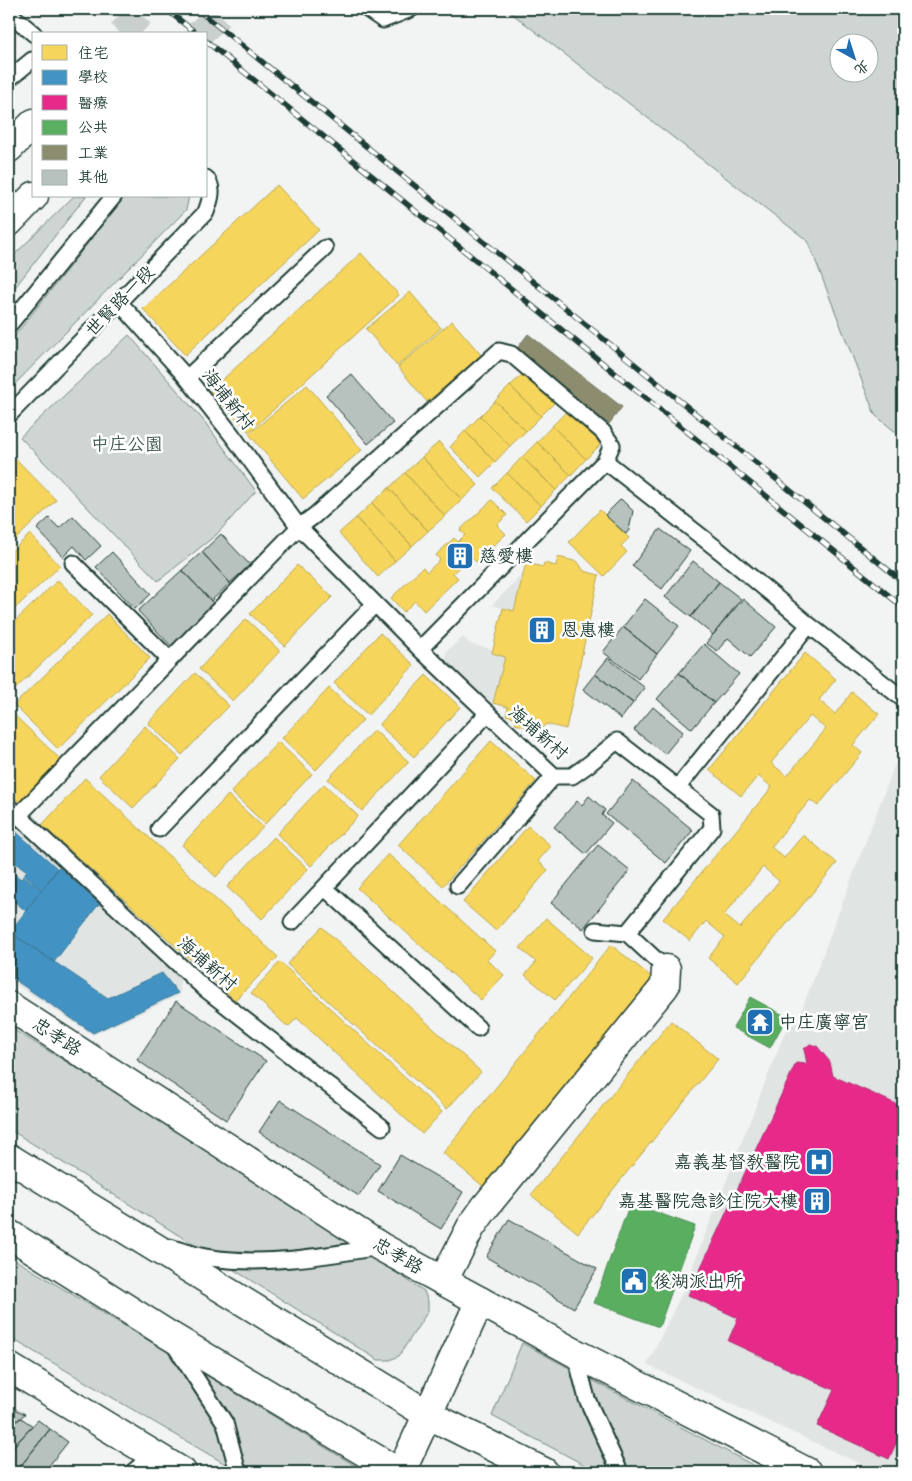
<svg xmlns="http://www.w3.org/2000/svg" width="912" height="1481" font-family="Pangolin,'LXGW WenKai TC',sans-serif">
	<rect width="100%" height="100%" fill="#f2f3f3"/>
	<filter id="ink" filterUnits="userSpaceOnUse"><feTurbulence type="fractalNoise" baseFrequency=".02" numOctaves="2"/><feDisplacementMap in="SourceGraphic" scale="10" xChannelSelector="R" yChannelSelector="G"/><feConvolveMatrix kernelMatrix="1 2 1 2 8 2 1 2 1" color-interpolation-filters="sRGB"/></filter>
	<g filter="url(#ink)">
		<!-- built -->
		<path fill="#e0e4e3" d="M524 573 514 611 492 605Z
			M463 637 470 644 492 649V653L505 657 493 703 447 667 446 652Z
			M903 743V1472H878L647 1365 683 1291 785 1032 798 1020Z
			M9 819 180 976V995L93 1035 9 980Z"/>
		<!-- green -->
		<path fill="#ced5d3" stroke="#768984" fill-rule="evenodd" d="M506 9H903V438L875 415 808 241ZM870 42V72H840V42Z
			M74 196H86L9 295V260Z
			M125 196H189L186 210 9 390V343Z
			M129 335 204 421 256 491 216 535 158 581 20 437Z
			M9 1027 177 1129 424 1291 428 1301V1311L399 1356 390 1360H378L9 1129Z
			M9 1256 364 1471 365 1472H239L9 1337Z
			M522 1343 766 1472H598L492 1416Z"/>
		<!-- homes -->
		<path fill="#f6d55c" stroke="#b6a750" fill-rule="evenodd" d="M277 185 319 230 185 355 143 309Z
			M361 253 399 295 249 432 210 391Z
			M410 292 441 328 397 366 366 329Z
			M452 321 482 356 427 402 398 367Z
			M526 371 556 401 541 416 510 386Z
			M307 385 362 450 303 499 249 434Z
			M510 386 541 416 526 431 495 401Z
			M495 401 526 431 510 446 480 416Z
			M567 411 601 444 586 459 552 426Z
			M480 416 510 446 495 462 465 431Z
			M552 426 586 459 571 475 537 442Z
			M465 431 495 462 480 477 450 447Z
			M439 442 478 485 462 500 422 457Z
			M537 442 571 475 556 490 522 457Z
			M422 457 462 500 445 516 405 473Z
			M522 457 556 490 541 506 507 473Z
			M16 459 56 500 9 546V466Z
			M405 473 445 516 428 531 389 488Z
			M507 473 541 506 526 521 492 488Z
			M389 488 428 531 412 546 372 503Z
			M492 500 507 515 497 525 506 534 476 562 470 556 453 573 458 578 424 611 415 601 404 612 391 598 423 567 427 572 440 560 436 555 454 538 458 542 465 535 460 530Z
			M372 503 412 546 395 561 356 518Z
			M600 510 629 538 621 546 627 552 604 576 569 542Z
			M356 518 395 561 378 577 339 533Z
			M30 534 60 566 9 614V554Z
			M558 557 578 562 584 571 599 575 566 729 546 724 540 730 515 724 517 718 506 715 508 707 493 703 505 657 492 653 503 608 514 611 526 563 543 567 544 563 556 566Z
			M297 565 332 597 285 646 250 614Z
			M58 580 92 615 9 695V627Z
			M107 614 150 658 58 749 14 705Z
			M246 619 280 651 233 701 199 669Z
			M380 633 414 665 368 715 334 683Z
			M805 653 836 679 819 700 835 714 852 692 879 714 853 745 862 753 818 806 810 800 771 847 784 858 803 835 837 863 738 983 708 958 725 937 706 921 690 941 663 919 772 787 758 776 741 796 709 770ZM810 716 826 729 787 776 771 763ZM763 867 779 881 740 928 724 915Z
			M195 673 229 706 182 755 148 723Z
			M426 675 460 707 414 757 379 725Z
			M329 688 363 720 316 770 282 738Z
			M9 710 61 760 20 803 9 792Z
			M145 726 180 759 133 808 99 776Z
			M374 730 409 762 362 811 328 779Z
			M491 741 536 781 443 886 398 845Z
			M278 742 312 774 265 824 231 792Z
			M85 778 278 957 235 1000 42 825Z
			M324 784 358 816 311 866 277 834Z
			M228 795 263 827 216 877 182 845Z
			M528 826 551 846 538 861 548 870 496 931 463 902Z
			M274 837 308 869 262 919 227 887Z
			M388 854 495 951 487 960 504 975 481 1000 357 888Z
			M546 918 592 958 555 1000 525 975 536 962 520 948Z
			M322 927 481 1072 447 1109 287 964Z
			M611 945 653 978 484 1187 443 1153Z
			M280 962 442 1112 422 1134 297 1018 288 1027 251 993Z
			M671 1021 718 1059 578 1233 531 1195Z"/>
		<!-- schools -->
		<path fill="#4393c3" stroke="#387998" d="M14 830 58 869 42 890 24 874 27 871 9 858V836Z
			M59 867 99 904 54 962 10 932Z
			M9 870 21 879 24 876 41 890 26 911 9 897Z
			M10 932 108 998 162 973 178 993 93 1033 9 976Z"/>
		<!-- health -->
		<path fill="#e7298a" stroke="#ab2f70" d="M810 1044 817 1046 830 1062 833 1076 903 1107V1428L889 1459 817 1426 834 1390 728 1341 738 1318 688 1295 796 1063 807 1064 804 1049Z"/>
		<!-- public -->
		<path fill="#5aae61" stroke="#488c54" d="M750 997 787 1017 770 1048 733 1028Z
			M630 1203 695 1226 659 1327 594 1303Z"/>
		<!-- industry -->
		<path fill="#8c8c6e" stroke="#6b745d" d="M528 334 622 407 609 424 515 351Z"/>
		<!-- building -->
		<path fill="#b7c1bd" stroke="#1f3d34" d="M351 374 393 423 368 444 326 395Z
			M621 499 633 511 629 530 626 534 605 515Z
			M73 516 101 546 86 560 74 546 63 557 37 529 49 518 59 528Z
			M660 529 690 551 662 589 632 566Z
			M221 534 250 565 230 583 202 552Z
			M112 552 151 594 135 609 96 567Z
			M202 552 230 583 211 601 182 570Z
			M693 561 719 582 691 617 665 597Z
			M182 570 216 606 172 647 138 611Z
			M719 582 741 599 713 635 691 617Z
			M645 599 679 626 657 654 623 627Z
			M743 599 776 627 750 657 728 638 717 651 706 643Z
			M623 627 657 654 638 679 603 652Z
			M704 644 739 674 714 703 679 673Z
			M608 658 645 688 633 703 595 674Z
			M679 673 714 703 692 729 657 699Z
			M595 674 633 703 621 719 583 689Z
			M653 707 683 732 665 754 634 730Z
			M633 781 693 830 666 863 606 814Z
			M589 796 605 810 602 815 612 823 586 854 554 827 577 801 582 805Z
			M598 845 630 870 583 929 551 903Z
			M176 1001 266 1061 226 1120 137 1060Z
			M280 1100 380 1164 359 1196 259 1132Z
			M400 1155 463 1192 441 1229 378 1191Z
			M509 1219 597 1269 574 1308 486 1257Z
			M9 1406 25 1414 9 1427Z
			M21 1418 33 1426 9 1451V1427Z
			M38 1420 50 1429 16 1472H9V1451Z
			M50 1429 68 1442 44 1472H16Z"/>
		<g fill="none" stroke-linecap="round" stroke-linejoin="round">
			<!-- secondary-tunnel -->
			<path stroke="#c8cfcd" stroke-width="28" stroke-dasharray="28 14" stroke-linecap="butt" d="M121 34 145 9
				M199 34 225 9"/>
			<!-- lane casing -->
			<g stroke="#1f3d34" stroke-width="19">
				<path id="lane" d="M367 9 383 20 411 9
					M9 13 34 34
					M9 79 32 60
					M119 302 187 378 232 435 299 527 420 649 554 776H572L589 764 617 741 711 814 712 828 627 933 666 969
					M9 325 114 196
					M187 378 325 248
					M9 415 206 212C210 201 215 188 206 178
					M73 563 169 659
					M420 649 605 461 721 552 809 625 903 699
					M678 787 809 625
					M9 807 204 988 382 1127
					M18 816 299 527 314 516 499 351 511 354 603 432 612 445 605 461
					M159 829 375 604
					M458 886 554 776
					M325 888 478 1028
					M292 922 488 713
					M595 930 627 933
					M170 1247C183 1251 197 1256 211 1258 267 1266 324 1256 379 1247
					M175 1346 225 1423 238 1472
					M575 1353 587 1399 620 1472
					M133 1472 153 1455"/>
			</g>
			<!-- street casing -->
			<g stroke="#1f3d34" stroke-width="31">
				<path id="street" d="M443 1281 471 1227 486 1206 665 986 666 969
					M401 1472 480 1301"/>
			</g>
			<!-- secondary casing -->
			<g stroke="#1f3d34" stroke-width="31">
				<path id="secondary" d="M9 148 34 123
					M9 222 34 196"/>
			</g>
			<!-- primary casing -->
			<g stroke="#1f3d34" stroke-width="31">
				<path id="primary" d="M9 1006 381 1247 575 1353 807 1472
					M9 1158 427 1414 544 1472
					M9 1234 167 1334 398 1472
					M9 1367 182 1472"/>
			</g>
			<!-- lane -->
			<use href="#lane" stroke="#fff" stroke-width="15"/>
			<!-- street -->
			<use href="#street" stroke="#fff" stroke-width="28"/>
			<!-- secondary -->
			<use href="#secondary" stroke="#fff" stroke-width="28"/>
			<!-- primary -->
			<use href="#primary" stroke="#fff" stroke-width="28"/>
			<!-- rail casing -->
			<g stroke="#1f3d34" stroke-width="5.5">
				<path id="rail" d="M166 9 197 34
					M197 9 903 582
					M206 41 903 607"/>
			</g>
			<!-- rail -->
			<use href="#rail" stroke="#fff" stroke-width="4" stroke-dasharray="11" stroke-linecap="butt"/>
		</g>
	</g>
	<!-- icons -->
	<defs>
		<g id="building-square" transform="scale(1.4375)"><rect x="-9" y="-9" width="18" height="18" rx="4" fill="#1f6fb2" stroke="#fff"/><path d="M-4-6H4V6H1V3H-1V6H-4ZM-2.5-4.3h1.7v1.8h-1.7ZM.8-4.3h1.7v1.8H.8ZM-2.5-1h1.7V.8h-1.7ZM.8-1h1.7V.8H.8Z" fill="#fff"/></g>
		<g id="temple-square" transform="scale(1.4375)"><rect x="-9" y="-9" width="18" height="18" rx="4" fill="#1f6fb2" stroke="#fff"/><path d="M0-6L5-2H3V0L6.5 2.5H4V6H1.5V3h-3V6H-4V2.5H-6.5L-3 0V-2H-5Z" fill="#fff"/></g>
		<g id="hospital-square" transform="scale(1.4375)"><rect x="-9" y="-9" width="18" height="18" rx="4" fill="#1f6fb2" stroke="#fff"/><path d="M-5-5h3v3.5h4V-5h3V5h-3V1.5h-4V5h-3Z" fill="#fff"/></g>
		<g id="civic-square" transform="scale(1.4375)"><rect x="-9" y="-9" width="18" height="18" rx="4" fill="#1f6fb2" stroke="#fff"/><path d="M-.6-6.5H3V-4.5H.6V-3L4-1V1h2V6H-6V1h2V-1L-.6-3ZM-1.2 2.5V6h2.4V2.5Z" fill="#fff"/></g>
	</defs>
	<g fill-rule="evenodd">
		<use href="#building-square" x="460" y="556"/>
		<use href="#building-square" x="542" y="630"/>
		<use href="#temple-square" x="760" y="1022"/>
		<use href="#hospital-square" x="819" y="1162"/>
		<use href="#building-square" x="817" y="1201"/>
		<use href="#civic-square" x="634" y="1281"/>
	</g>
	<g text-anchor="middle" dominant-baseline="central" stroke-width="5" stroke-linejoin="round" paint-order="stroke">
		<!-- street labels -->
		<g font-size="18" fill="#1f3d34" stroke="#fff">
			<text transform="translate(120 301) rotate(-46)">世賢路一段</text>
			<text transform="translate(228 400) rotate(52)">海埔新村</text>
			<text transform="translate(538 733) rotate(41)">海埔新村</text>
			<text transform="translate(207 964) rotate(41)">海埔新村</text>
			<text transform="translate(57 1037) rotate(33)">忠孝路</text>
			<text transform="translate(398 1256) rotate(30)">忠孝路</text>
		</g>
		<!-- park labels -->
		<g font-size="18" fill="#425b54" stroke="#fff">
			<text x="127" y="444">中庄公園</text>
		</g>
		<!-- poi labels -->
		<g font-size="18" fill="#1f3d34" stroke="#fff" text-anchor="start">
			<text x="479" y="556">慈愛樓</text>
			<text x="561" y="630">恩惠樓</text>
			<text x="779" y="1022">中庄廣寧宮</text>
			<text x="800" y="1162" text-anchor="end">嘉義基督教醫院</text>
			<text x="798" y="1201" text-anchor="end">嘉基醫院急診住院大樓</text>
			<text x="653" y="1281">後湖派出所</text>
		</g>
	</g>
	<!-- margin -->
	<rect width="912" height="1481" fill="none" stroke="#fff" stroke-width="30"/>
	<rect x="15" y="15" width="882" height="1451" fill="none" stroke="#1f3d34" stroke-width="2" filter="url(#ink)"/>
	<!-- legend -->
	<rect x="32" y="32" width="175" height="165" fill="#ffffff" stroke="#a5b1ae"/>
	<rect x="42" y="45" width="25" height="15" fill="#f6d55c" stroke="#a5b1ae"/>
	<text x="78" y="58" font-size="15" fill="#1f3d34">住宅</text>
	<rect x="42" y="70" width="25" height="15" fill="#4393c3" stroke="#a5b1ae"/>
	<text x="78" y="82" font-size="15" fill="#1f3d34">學校</text>
	<rect x="42" y="95" width="25" height="15" fill="#e7298a" stroke="#a5b1ae"/>
	<text x="78" y="108" font-size="15" fill="#1f3d34">醫療</text>
	<rect x="42" y="120" width="25" height="15" fill="#5aae61" stroke="#a5b1ae"/>
	<text x="78" y="132" font-size="15" fill="#1f3d34">公共</text>
	<rect x="42" y="145" width="25" height="15" fill="#8c8c6e" stroke="#a5b1ae"/>
	<text x="78" y="158" font-size="15" fill="#1f3d34">工業</text>
	<rect x="42" y="170" width="25" height="15" fill="#b7c1bd" stroke="#a5b1ae"/>
	<text x="78" y="182" font-size="15" fill="#1f3d34">其他</text>
	<!-- north arrow -->
	<g transform="translate(854 58) rotate(141)"><circle r="24" fill="#ffffff" stroke="#a5b1ae"/>
	<path d="M0-4L9 19L0 12L-9 19Z" fill="#1f6fb2"/>
	<text y="-8" font-size="14" font-weight="bold" text-anchor="middle" fill="#1f3d34">北</text>
	</g>
</svg>
